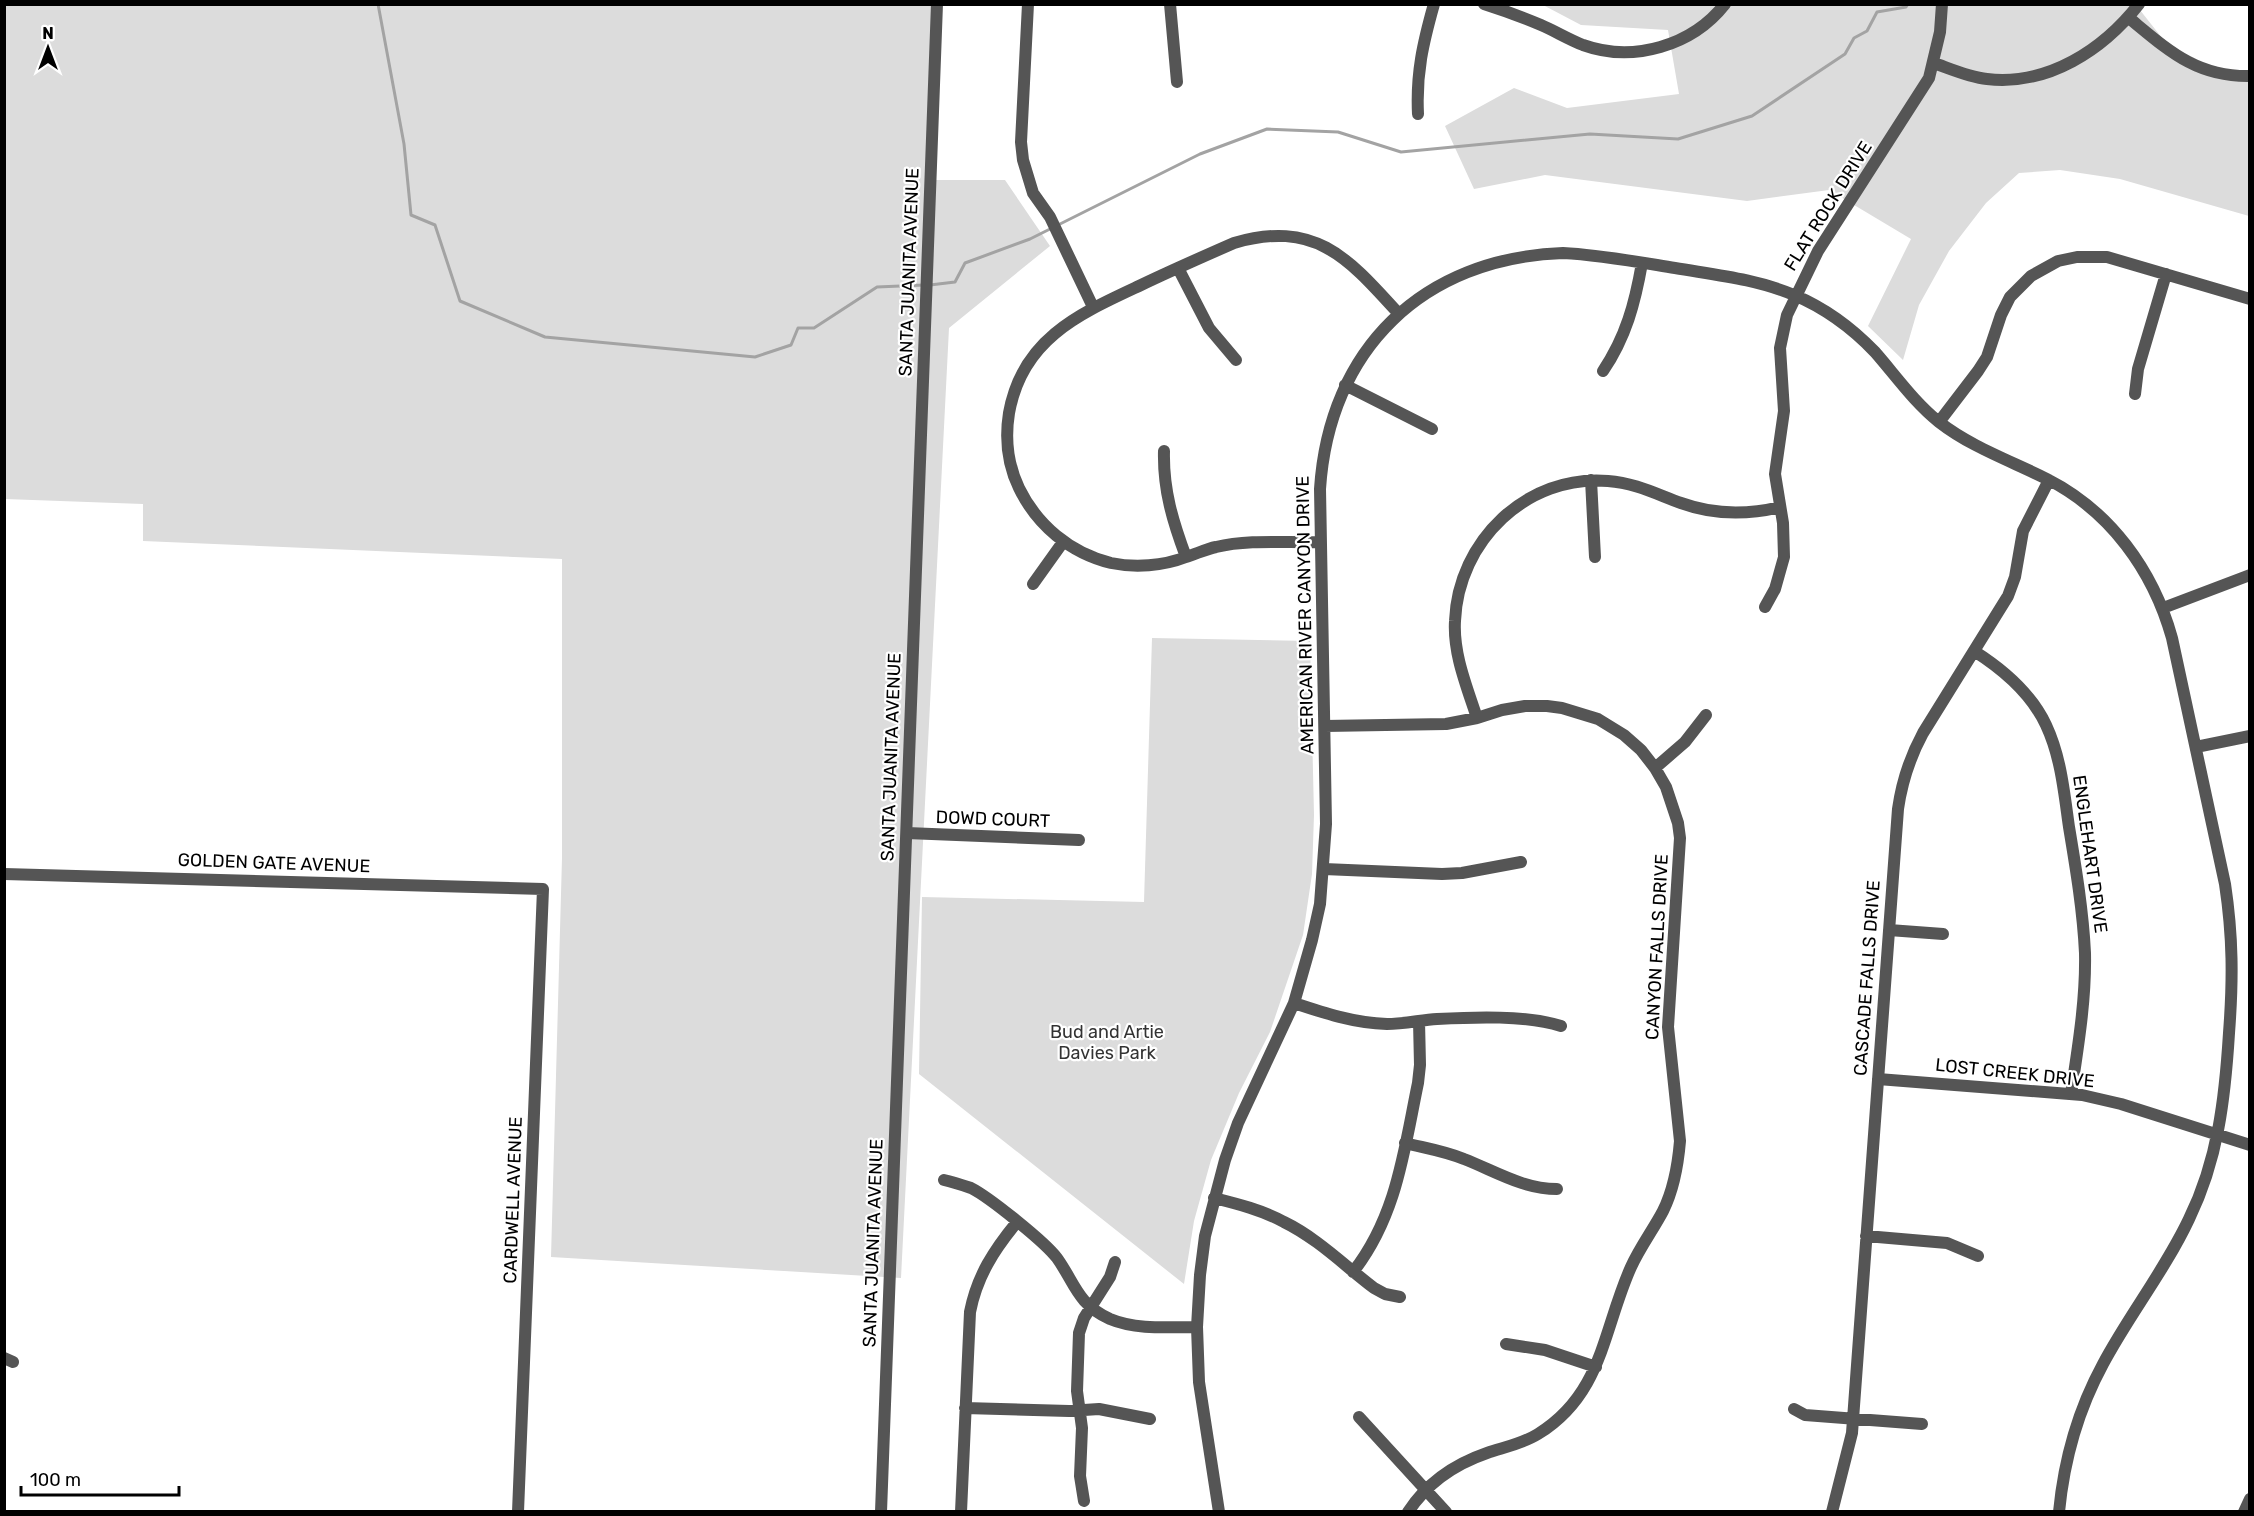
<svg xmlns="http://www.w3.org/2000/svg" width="2254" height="1516" font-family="Rubik,sans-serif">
	<rect width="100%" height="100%" fill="#fff"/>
	<!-- green -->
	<path fill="#dcdcdc" d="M5 5H936V180H1005L1050 246 949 328 901 1278 551 1257 562 858V559L143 541V504L5 499Z
		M1543 5H2136L2181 62 2249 81V216L2120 179 2060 170 2019 173 1986 203 1949 251 1919 305 1903 360 1868 326 1911 239 1829 190 1747 201 1545 175 1474 189 1445 126 1514 88 1567 108 1679 94 1668 30 1581 25Z
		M1152 638 1310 641 1314 815 1312 874 1303 935 1270 1032 1239 1093 1211 1160 1194 1221 1184 1284 919 1074 922 897 1144 902Z"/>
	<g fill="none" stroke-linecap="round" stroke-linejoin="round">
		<!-- stream -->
		<path stroke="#a3a3a3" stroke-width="3" d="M378 4 404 144 411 215 435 225 460 301 545 337 755 357 791 345 798 328H814L877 287 924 285
			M1058 225 1200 154 1267 129 1338 132 1401 152 1590 134 1678 139 1752 116 1845 54 1854 38 1867 31 1877 12 1906 7 1908 4
			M930 285 955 282 965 263 1030 239 1052 228"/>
		<!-- minor -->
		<path stroke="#555" stroke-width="12" d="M1028 4 1021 142 1023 160 1033 193 1050 217 1093 307
			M1170 4 1177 82
			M1484 4C1503 10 1522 17 1541 25 1555 31 1568 39 1583 45 1633 63 1692 46 1725 4
			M2129 18C2168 50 2196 77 2250 76
			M1934 63C1951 69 1969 77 1987 79 2048 86 2103 50 2139 4
			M1418 114C1416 73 1423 43 1434 4
			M1178 268 1209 328 1236 360
			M1603 371C1626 337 1635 303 1642 263
			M1345 385 1432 429
			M2135 394 2138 369 2166 274
			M1939 422 1978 371 1987 357 2001 315 2010 297 2031 276 2058 261 2077 257H2107L2250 299
			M1164 451C1163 490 1173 522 1186 557
			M1591 480 1595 557
			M1320 542C1287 543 1249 539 1216 547 1206 549 1196 554 1186 557 1163 566 1135 568 1111 563 1070 553 1037 525 1019 488 1008 465 1005 438 1009 413 1022 339 1079 314 1139 286 1170 271 1202 257 1234 243 1316 219 1349 259 1399 314
			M1033 584 1063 542
			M1765 607 1775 589 1784 557 1783 523 1775 474 1784 411 1780 348 1787 315 1818 251 1929 78 1940 32 1942 4
			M2163 608 2250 575
			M1974 651C2004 670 2031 693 2046 725 2061 757 2064 792 2069 827 2076 869 2083 911 2085 953 2086 1000 2078 1047 2071 1094
			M1477 718C1467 687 1453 654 1455 621 1458 541 1527 474 1608 481 1635 483 1656 494 1681 503 1714 515 1747 515 1780 507
			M1325 726 1446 724 1477 718 1502 710 1525 706H1547L1562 708 1598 719 1624 735 1641 750 1655 768 1666 787 1678 823 1680 838 1668 1027 1680 1141C1678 1165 1674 1189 1663 1211 1653 1230 1640 1247 1631 1267 1603 1329 1603 1394 1538 1434 1522 1444 1505 1447 1487 1453 1455 1464 1427 1483 1408 1512
			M2196 747 2250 736
			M1655 768 1685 742 1706 715
			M907 833 1079 840
			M1324 869 1442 874 1462 873 1521 862
			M4 874 543 889 518 1512
			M1889 930 1943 934
			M1294 1003C1324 1013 1354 1023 1387 1024 1404 1024 1421 1020 1437 1019 1474 1017 1526 1015 1561 1026
			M1878 1079 2082 1095 2121 1104 2250 1145
			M1405 1143C1425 1148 1445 1151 1464 1159 1495 1171 1523 1189 1557 1189
			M944 1180C953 1182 962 1185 971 1188 989 1197 1045 1242 1057 1258 1075 1283 1077 1304 1110 1319 1136 1330 1169 1327 1197 1327
			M1214 1198C1238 1204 1262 1210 1284 1222 1317 1238 1345 1266 1374 1288L1385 1294 1400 1297
			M1866 1236 1947 1243 1978 1256
			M1353 1272C1397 1216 1404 1150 1418 1083L1420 1065 1419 1021
			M1506 1344 1545 1350 1596 1367
			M4 1358 13 1362
			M965 1408 1069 1411 1099 1409 1150 1419
			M1794 1409 1805 1415 1922 1424
			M1359 1417 1446 1512
			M1084 1501 1080 1476 1082 1428 1077 1391 1079 1333 1084 1318 1110 1277 1115 1262
			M881 1512 937 4
			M961 1512 970 1312C977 1276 994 1250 1017 1222
			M1219 1512 1199 1382 1197 1327 1200 1275 1205 1236 1225 1160 1238 1123 1294 1003 1312 940 1320 904 1326 824 1320 489C1329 349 1423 258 1563 253 1601 255 1638 262 1675 268 1716 275 1756 279 1794 295 1825 308 1852 328 1875 352 1896 376 1914 402 1939 422 1971 447 2011 461 2047 479 2110 511 2153 570 2172 638L2225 884C2233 937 2233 980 2229 1033 2225 1098 2218 1160 2189 1219 2165 1270 2129 1315 2103 1364 2078 1410 2064 1460 2059 1512
			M1832 1512 1852 1433 1898 809C1902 781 1910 757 1923 733L2008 596 2015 577 2023 531 2049 480
			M2244 1512 2250 1499"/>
	</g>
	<g text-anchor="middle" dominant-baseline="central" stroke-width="4.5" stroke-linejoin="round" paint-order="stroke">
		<!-- street labels -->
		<g font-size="18" fill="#000" stroke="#fff">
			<text transform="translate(1828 206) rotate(-58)">FLAT ROCK DRIVE</text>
			<text transform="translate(909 272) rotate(-88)">SANTA JUANITA AVENUE</text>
			<text transform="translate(1305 615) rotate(-91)">AMERICAN RIVER CANYON DRIVE</text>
			<text transform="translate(891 757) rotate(-88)">SANTA JUANITA AVENUE</text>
			<text transform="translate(993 819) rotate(2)">DOWD COURT</text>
			<text transform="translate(2090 854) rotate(82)">ENGLEHART DRIVE</text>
			<text transform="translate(274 863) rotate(2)">GOLDEN GATE AVENUE</text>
			<text transform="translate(1657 947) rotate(-87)">CANYON FALLS DRIVE</text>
			<text transform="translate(1867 978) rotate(-86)">CASCADE FALLS DRIVE</text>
			<text transform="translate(2015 1073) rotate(6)">LOST CREEK DRIVE</text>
			<text transform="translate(513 1200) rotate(-88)">CARDWELL AVENUE</text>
			<text transform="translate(873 1243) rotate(-88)">SANTA JUANITA AVENUE</text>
		</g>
		<!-- park labels -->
		<g font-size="18" fill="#333" stroke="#fff">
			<text x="1107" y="1032">Bud and Artie<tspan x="1107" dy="21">Davies Park</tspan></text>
		</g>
	</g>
	<!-- border -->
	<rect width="2254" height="1516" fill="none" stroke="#000000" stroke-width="12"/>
	<!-- north arrow -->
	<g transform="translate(48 48)" stroke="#ffffff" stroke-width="4.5" paint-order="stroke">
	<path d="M0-4.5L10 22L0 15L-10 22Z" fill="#000000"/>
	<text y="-9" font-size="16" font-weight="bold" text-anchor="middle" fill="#000000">N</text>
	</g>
	<!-- scale -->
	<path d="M21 1486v9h158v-9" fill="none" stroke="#000000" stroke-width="3"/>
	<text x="30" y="1486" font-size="18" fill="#000000" stroke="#ffffff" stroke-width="4.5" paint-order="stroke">100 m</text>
</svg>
